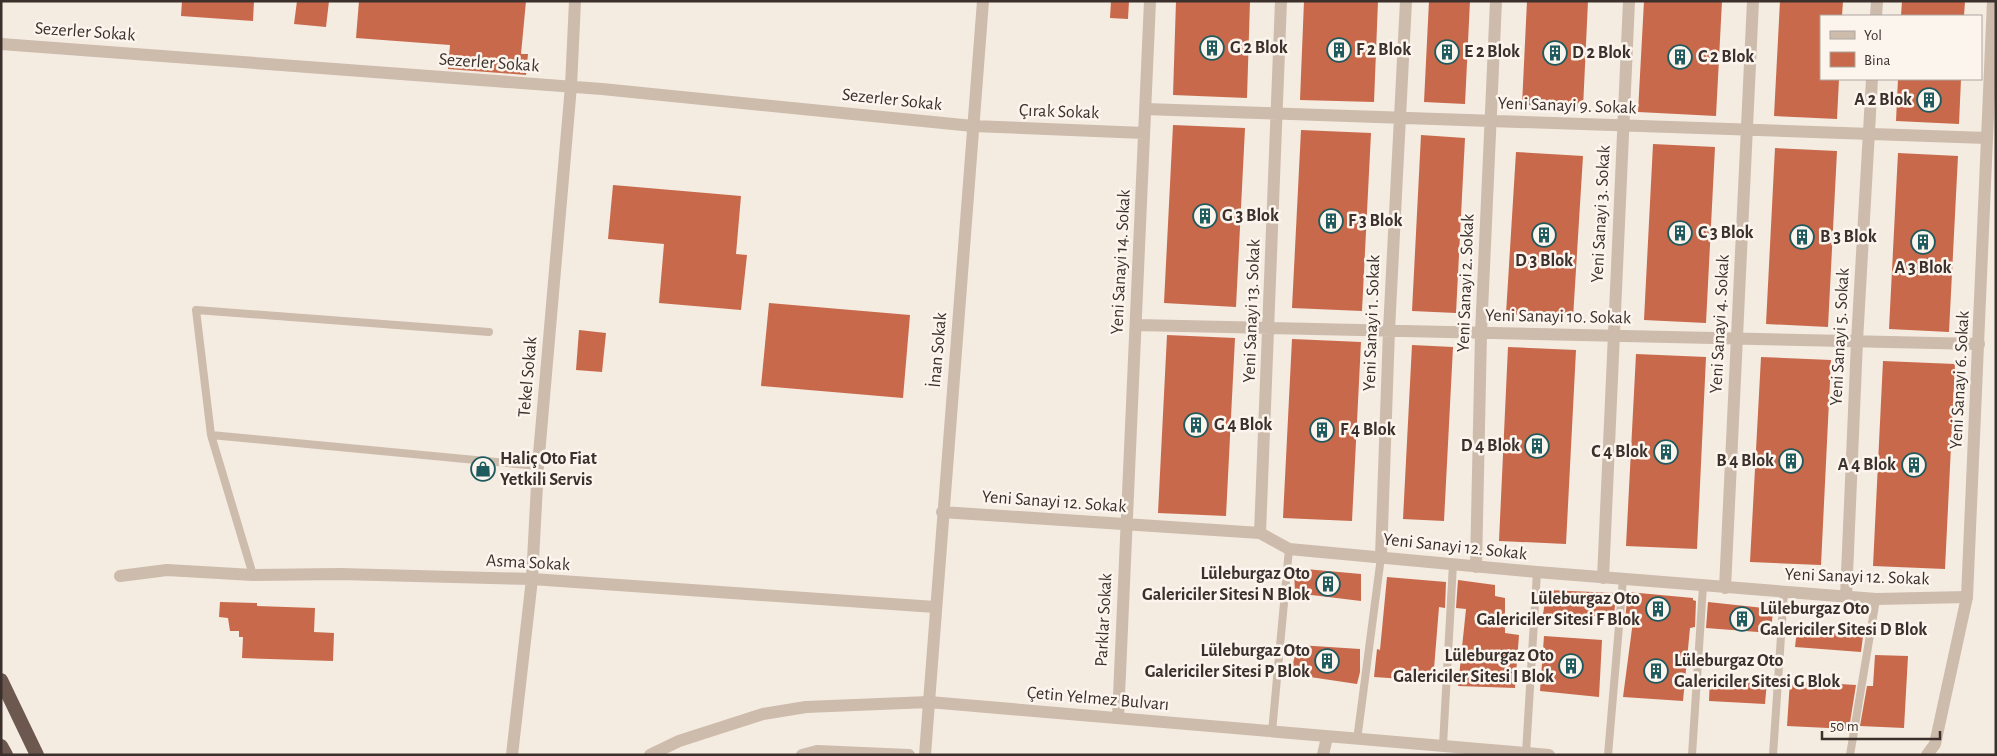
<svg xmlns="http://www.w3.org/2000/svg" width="1997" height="756" font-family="'Alegreya Sans',sans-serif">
	<rect width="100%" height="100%" fill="#f4ebe1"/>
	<!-- building -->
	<path fill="#c8694b" d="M182 1H254L253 21 181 16Z
		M297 1H329L326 27 294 24Z
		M359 1H526L521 54H528L526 75 448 69 450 45 356 38Z
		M1111 1H1129L1128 19 1110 18Z
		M1176 1H1250L1247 98 1173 95Z
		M1304 1H1378L1374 102 1300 100Z
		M1429 1H1470L1465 104 1424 102Z
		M1527 1H1588L1583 108 1522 105Z
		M1644 1H1722L1716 116 1638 112Z
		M1780 1H1843L1842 16H1821V79H1839L1837 119 1774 116Z
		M1902 1H1965L1964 16H1901Z
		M1898 79H1961L1959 124 1896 121Z
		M1173 125 1245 128 1236 307 1164 303Z
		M1301 130 1371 133 1362 311 1292 308Z
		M1421 135 1465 138 1456 313 1412 311Z
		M1653 144 1715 147 1706 323 1644 320Z
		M1775 148 1837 151 1828 327 1766 324Z
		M1516 152 1583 156 1573 318 1506 314Z
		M1898 153 1958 156 1949 332 1889 329Z
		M613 185 741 196 736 254 747 255 741 310 659 303 664 244 608 239Z
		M769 303 910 315 903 398 761 386Z
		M579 330 606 333 602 372 576 370Z
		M1167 335 1235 338 1226 516 1158 513Z
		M1292 339 1361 342 1352 521 1283 518Z
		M1412 345 1453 347 1444 521 1403 519Z
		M1508 347 1576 350 1566 544 1499 541Z
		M1636 354 1706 357 1697 549 1626 546Z
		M1761 357 1831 360 1821 565 1750 562Z
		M1883 361 1955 364 1945 569 1873 566Z
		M1294 568 1361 574V601L1295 593Z
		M1387 577 1446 582 1445 608 1439 607 1433 681 1374 677 1377 649 1380 650Z
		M1458 580 1495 585V596L1505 598V633L1519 635 1515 688 1458 686 1466 609 1456 608Z
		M1547 590 1616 593 1614 617 1543 614Z
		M1628 592 1693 598V600L1696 601 1695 627 1690 628 1683 701 1623 697 1633 621 1625 620Z
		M220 602 257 603V606L315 608 314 632 334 633 333 661 242 658 243 637H239V631H230L228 618 219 617Z
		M1708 602 1773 609 1771 633 1706 628Z
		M1797 630 1863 636 1861 652 1795 647Z
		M1544 636 1602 640 1599 697 1540 691Z
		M1298 645 1360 649V672L1357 684 1290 674Z
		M1875 655 1908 656 1904 728 1860 726 1867 686H1873Z
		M1710 677 1767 681 1765 704 1709 701Z
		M1790 681 1856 685 1849 729 1787 726Z"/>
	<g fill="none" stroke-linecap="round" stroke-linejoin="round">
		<!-- service -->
		<path stroke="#cdbbac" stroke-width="8" d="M489 332 196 310 211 435 538 466
			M211 435 253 575
			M1272 732 1289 549
			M1357 740 1381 557
			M1443 745 1453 564
			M1526 753 1537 572
			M1608 755 1623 579
			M1692 755 1703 586
			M1773 755 1784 592
			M1850 755 1876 599"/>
		<!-- minor -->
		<path stroke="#cdbbac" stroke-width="12" d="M1876 16 1877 1
			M1 44 602 89 973 126 1144 133
			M1145 109 1987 138
			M1136 325 1979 344
			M942 512 1260 533 1289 549 1537 572 1876 599 1967 597
			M1260 533 1281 1
			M1381 557 1389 330 1406 1
			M1476 567 1481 333 1496 1
			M120 576 167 570 253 575 340 574 532 579 935 607
			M1603 578 1629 1
			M1725 588 1753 1
			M1846 597 1857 341 1872 79
			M929 702 983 1
			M1118 718 1150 1
			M512 755 532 579 538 466 571 86 575 1"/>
		<!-- tertiary -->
		<path stroke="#cdbbac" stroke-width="12" d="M650 755 679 741 763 714 806 707 929 702 1549 755
			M802 755 817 751 909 755
			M925 755 929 702
			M1323 755 1327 737
			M1927 755 1935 744 1967 597 1993 1"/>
		<!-- trunk -->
		<path stroke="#6c584f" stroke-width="14" d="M1 680 37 755
			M1 746 6 755"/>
	</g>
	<!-- icons -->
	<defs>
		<g id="building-ring" transform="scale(1.25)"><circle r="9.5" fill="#fbf5ee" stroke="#1f5a5e" stroke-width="1.5"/><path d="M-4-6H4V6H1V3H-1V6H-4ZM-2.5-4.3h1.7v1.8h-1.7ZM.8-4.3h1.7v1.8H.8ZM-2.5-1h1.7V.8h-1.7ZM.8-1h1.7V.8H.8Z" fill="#1f5a5e"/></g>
		<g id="shop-ring" transform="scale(1.25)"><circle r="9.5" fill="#fbf5ee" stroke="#1f5a5e" stroke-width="1.5"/><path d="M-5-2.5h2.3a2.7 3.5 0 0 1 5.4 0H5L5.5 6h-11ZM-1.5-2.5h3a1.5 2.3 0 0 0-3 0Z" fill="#1f5a5e"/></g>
	</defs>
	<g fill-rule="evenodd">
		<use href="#building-ring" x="1212" y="48"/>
		<use href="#building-ring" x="1339" y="50"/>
		<use href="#building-ring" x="1447" y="52"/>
		<use href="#building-ring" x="1555" y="53"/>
		<use href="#building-ring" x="1680" y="57"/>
		<use href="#building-ring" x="1929" y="100"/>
		<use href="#building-ring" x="1205" y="216"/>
		<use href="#building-ring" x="1331" y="221"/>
		<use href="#building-ring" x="1680" y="233"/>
		<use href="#building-ring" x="1544" y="235"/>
		<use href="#building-ring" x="1802" y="237"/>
		<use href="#building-ring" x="1923" y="242"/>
		<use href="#building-ring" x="1196" y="425"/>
		<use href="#building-ring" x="1322" y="430"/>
		<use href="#building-ring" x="1537" y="446"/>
		<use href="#building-ring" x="1666" y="452"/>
		<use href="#building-ring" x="1791" y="461"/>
		<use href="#building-ring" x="1914" y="465"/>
		<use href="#shop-ring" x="483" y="469"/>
		<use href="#building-ring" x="1328" y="584"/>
		<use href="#building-ring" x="1658" y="609"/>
		<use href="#building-ring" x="1742" y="619"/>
		<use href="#building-ring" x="1327" y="661"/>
		<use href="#building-ring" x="1571" y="666"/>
		<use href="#building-ring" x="1656" y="671"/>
	</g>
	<g text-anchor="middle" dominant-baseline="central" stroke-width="5" stroke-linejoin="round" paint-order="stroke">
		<!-- street labels -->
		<g font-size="18" fill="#3b302b" stroke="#fbf5ee">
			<text transform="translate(85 32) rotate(4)">Sezerler Sokak</text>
			<text transform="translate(489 63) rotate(4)">Sezerler Sokak</text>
			<text transform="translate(892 100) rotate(6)">Sezerler Sokak</text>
			<text transform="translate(1567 106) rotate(2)">Yeni Sanayi 9. Sokak</text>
			<text transform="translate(1059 112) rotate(2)">Çırak Sokak</text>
			<text transform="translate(1601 214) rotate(-87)">Yeni Sanayi 3. Sokak</text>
			<text transform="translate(1121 262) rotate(-87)">Yeni Sanayi 14. Sokak</text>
			<text transform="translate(1466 283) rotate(-88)">Yeni Sanayi 2. Sokak</text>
			<text transform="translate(1252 311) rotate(-88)">Yeni Sanayi 13. Sokak</text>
			<text transform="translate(1558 317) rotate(1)">Yeni Sanayi 10. Sokak</text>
			<text transform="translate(1372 323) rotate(-88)">Yeni Sanayi 1. Sokak</text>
			<text transform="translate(1720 324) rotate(-87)">Yeni Sanayi 4. Sokak</text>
			<text transform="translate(1840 337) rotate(-87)">Yeni Sanayi 5. Sokak</text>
			<text transform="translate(938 350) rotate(-85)">İnan Sokak</text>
			<text transform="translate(528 377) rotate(-85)">Tekel Sokak</text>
			<text transform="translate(1960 380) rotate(-87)">Yeni Sanayi 6. Sokak</text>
			<text transform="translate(1054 502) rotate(4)">Yeni Sanayi 12. Sokak</text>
			<text transform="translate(1455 547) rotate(6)">Yeni Sanayi 12. Sokak</text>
			<text transform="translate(528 563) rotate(3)">Asma Sokak</text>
			<text transform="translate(1857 577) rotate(2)">Yeni Sanayi 12. Sokak</text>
			<text transform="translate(1104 620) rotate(-87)">Parklar Sokak</text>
			<text transform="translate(1098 699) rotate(5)">Çetin Yelmez Bulvarı</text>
		</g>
		<!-- poi labels -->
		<g font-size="18" font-weight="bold" fill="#3b302b" stroke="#fbf5ee" text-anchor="start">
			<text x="1230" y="48">G 2 Blok</text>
			<text x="1356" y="50">F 2 Blok</text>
			<text x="1464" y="52">E 2 Blok</text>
			<text x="1572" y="53">D 2 Blok</text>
			<text x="1698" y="57">C 2 Blok</text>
			<text x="1912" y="100" text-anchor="end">A 2 Blok</text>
			<text x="1222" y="216">G 3 Blok</text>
			<text x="1348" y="221">F 3 Blok</text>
			<text x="1698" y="233">C 3 Blok</text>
			<text x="1820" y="237">B 3 Blok</text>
			<text x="1544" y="261" text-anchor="middle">D 3 Blok</text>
			<text x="1923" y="268" text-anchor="middle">A 3 Blok</text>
			<text x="1214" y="425">G 4 Blok</text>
			<text x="1340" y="430">F 4 Blok</text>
			<text x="1520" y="446" text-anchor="end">D 4 Blok</text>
			<text x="1648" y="452" text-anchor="end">C 4 Blok</text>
			<text x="500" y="459">Haliç Oto Fiat<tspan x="500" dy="21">Yetkili Servis</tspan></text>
			<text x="1774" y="461" text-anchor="end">B 4 Blok</text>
			<text x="1896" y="465" text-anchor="end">A 4 Blok</text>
			<text x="1310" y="574" text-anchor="end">Lüleburgaz Oto<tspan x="1310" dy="21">Galericiler Sitesi N Blok</tspan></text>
			<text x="1640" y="599" text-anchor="end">Lüleburgaz Oto<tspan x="1640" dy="21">Galericiler Sitesi F Blok</tspan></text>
			<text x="1760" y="609">Lüleburgaz Oto<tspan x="1760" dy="21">Galericiler Sitesi D Blok</tspan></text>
			<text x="1310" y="651" text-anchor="end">Lüleburgaz Oto<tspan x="1310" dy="21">Galericiler Sitesi P Blok</tspan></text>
			<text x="1554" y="656" text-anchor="end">Lüleburgaz Oto<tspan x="1554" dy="21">Galericiler Sitesi I Blok</tspan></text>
			<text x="1674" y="661">Lüleburgaz Oto<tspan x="1674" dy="21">Galericiler Sitesi G Blok</tspan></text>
		</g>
	</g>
	<!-- border -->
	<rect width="1997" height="756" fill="none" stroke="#3b302b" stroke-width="5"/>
	<!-- legend -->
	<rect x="1820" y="15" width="162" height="65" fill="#fbf5ee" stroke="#aea6a0"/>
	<rect x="1830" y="31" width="25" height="8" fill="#cdbbac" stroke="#aea6a0"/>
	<text x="1864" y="40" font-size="15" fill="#3b302b">Yol</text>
	<rect x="1830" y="52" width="25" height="15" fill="#c8694b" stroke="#aea6a0"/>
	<text x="1864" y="65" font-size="15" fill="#3b302b">Bina</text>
	<!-- scale -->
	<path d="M1822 731v8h118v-8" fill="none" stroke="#3b302b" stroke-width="2.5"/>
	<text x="1830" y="731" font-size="15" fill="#3b302b" stroke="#fbf5ee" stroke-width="4" paint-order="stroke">50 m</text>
</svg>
